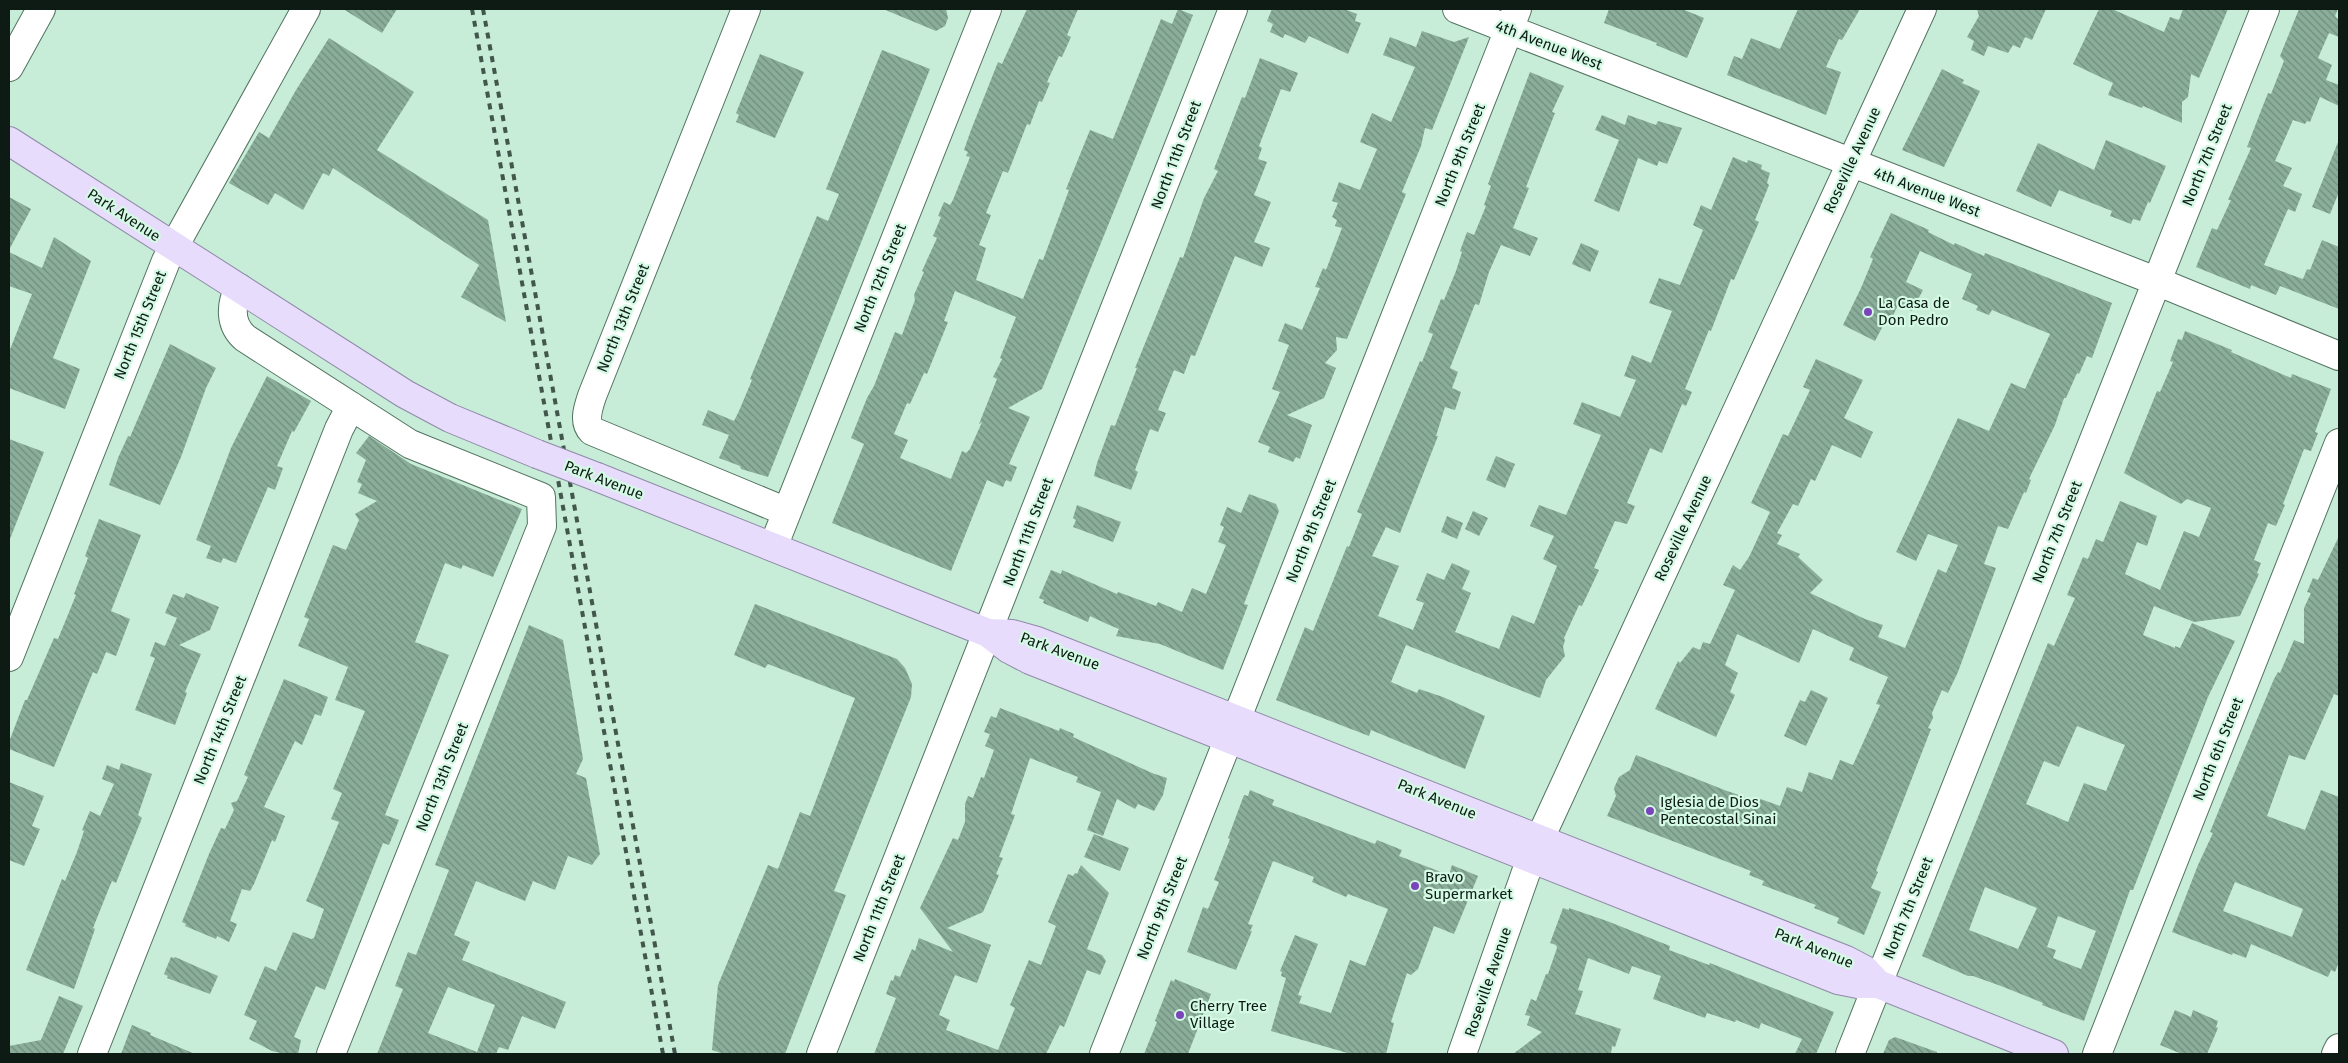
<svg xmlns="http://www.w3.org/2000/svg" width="2348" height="1063" font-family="'Fira Sans',sans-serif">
	<defs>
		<pattern id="building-back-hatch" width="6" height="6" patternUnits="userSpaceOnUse" patternTransform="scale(1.25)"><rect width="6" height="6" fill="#8bae9b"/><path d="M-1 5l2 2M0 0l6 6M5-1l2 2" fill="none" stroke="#708d7d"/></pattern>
	</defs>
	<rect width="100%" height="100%" fill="#c7ecd7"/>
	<!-- building -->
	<path fill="url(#building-back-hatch)" fill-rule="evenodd" d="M343 9H397L382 33Z
		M883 9H946L948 18 945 26 936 31Z
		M1027 9H1078L1067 35 1071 37 1062 57 1059 56 1047 82 1050 83 1042 102 1039 101 1030 125 1027 124 1008 173 1003 171 986 213 991 215 979 245 986 248 976 280 1023 299 1039 259 1043 260 1069 190 1066 189 1090 130 1113 139 1161 19 1172 24 1178 9 1193 15 1042 389 1008 408 1030 417 1009 464 1017 467 1011 482 1006 480 1003 487 987 480 951 571 832 523 864 444 851 438 867 398 874 386 895 332 902 335 915 300 914 295 924 272 922 271 937 238 933 236 941 217 938 216 944 202 950 205 953 200 970 157 966 156 968 152 964 150 971 130 998 62 1002 64ZM955 291 1016 317 1000 358 1002 359 993 377 997 379 979 424 982 422 970 449 966 453 962 451 951 479 900 458 908 440 894 434 907 403 910 404 924 373 927 374 948 322 944 321Z
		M1272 9H1344L1357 14 1355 21 1361 23 1348 54 1309 36 1305 43 1285 34 1283 38 1270 32 1273 24 1267 21Z
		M1609 9H1682L1704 18 1687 58 1656 45 1657 43 1604 23Z
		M1798 9H1860L1842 40 1839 39 1826 67 1841 72 1826 115 1727 75 1734 56 1742 59 1751 38 1780 49Z
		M1977 9H2046L2032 40 2025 37 2020 48 2013 45 2008 53 1988 46 1984 56 1971 50 1974 41 1967 37 1979 16Z
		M2099 9H2112L2164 32 2170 17 2179 20 2183 9H2228L2199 78 2191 74 2188 97 2182 102V123L2143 106 2142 108 2108 95 2113 83 2073 64Z
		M2299 9H2338L2335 16 2339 20V37L2329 33 2318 58 2332 65 2326 80 2339 85V106L2320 97 2310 122 2307 121 2305 124 2293 120 2275 161 2292 168 2283 186 2302 194 2295 212 2288 209 2264 265 2303 279 2307 269 2310 270 2322 240 2339 247V309L2280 286 2276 295 2251 285 2250 289 2196 267 2212 228 2217 230 2231 200H2228L2251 148 2247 147 2262 108 2268 93 2271 94 2284 61 2280 56Z
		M1422 31 1454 42 1469 37 1432 130 1425 128 1421 146 1402 192 1406 194 1347 339 1336 337 1337 350 1325 363 1336 368 1324 398 1287 415 1312 425 1300 459 1296 457 1293 462 1268 452 1270 447 1258 442 1280 392 1272 389 1289 345 1278 341 1285 323 1302 330 1320 288 1315 287 1323 268 1326 270 1342 228 1335 226 1337 220 1332 217 1338 203 1332 201 1339 182 1360 190 1377 149 1360 142 1372 113 1391 122 1415 67 1383 55 1390 37 1416 47Z
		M329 38 414 92 377 150 488 220 506 322 461 297 479 265 333 168 329 176 323 173 303 210 275 193 268 205 229 183 259 132 269 138 296 90Z
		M882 50 930 69 768 477 741 469 740 466 719 458 729 435 702 425 708 410 734 421 739 411 752 380 750 379 817 216 828 221 839 194 826 189Z
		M760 54 804 72 775 138 736 122 739 115 736 113Z
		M1260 58 1298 73 1290 92 1281 89 1259 146 1262 148 1258 159 1267 162 1254 195 1271 202 1254 242 1270 248 1262 267 1235 256 1195 356 1191 355 1184 374 1174 370 1158 410 1166 413 1158 432 1150 429 1135 470 1138 472 1131 490 1094 476 1097 463 1111 425 1115 426 1137 368H1135L1172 277 1180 257 1183 258 1204 198 1218 171 1214 169 1242 97 1245 98Z
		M1942 69 1964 80 1962 83 1980 91 1944 167 1902 150Z
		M1530 72 1564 86 1552 112 1555 113 1526 187 1529 188 1513 228 1538 238 1530 256 1501 245 1489 272 1479 305 1475 304 1450 368 1458 372 1452 388 1461 392 1455 410 1445 407 1436 436H1438L1400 533 1386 527 1372 556 1399 566 1378 616 1413 630 1424 603 1416 600 1427 573 1444 580 1452 563 1470 571 1462 589 1471 593 1455 632 1499 649 1512 615 1534 624 1557 566 1543 559 1554 536 1530 526 1539 505 1566 515 1601 435 1573 424 1582 402 1620 417 1636 380 1624 376 1632 355 1651 363 1672 311 1649 303 1659 278 1680 285 1703 230 1693 225 1701 205 1711 210 1733 157 1747 163 1748 160 1762 165 1761 169 1770 173 1767 183 1769 185 1755 220 1759 222 1753 236 1734 280 1731 279 1711 331 1709 330 1685 389 1692 392 1686 406 1682 404 1662 453 1650 448 1627 503 1635 506 1627 524 1615 521 1594 568 1599 570 1582 606 1579 605 1564 638 1565 640 1563 647 1565 656 1546 680 1540 698 1406 645 1391 682 1417 693 1419 689 1443 697 1485 716 1465 769 1371 730 1369 736 1276 700 1305 627 1313 631 1347 546 1349 547 1362 514 1357 512 1420 361 1422 362 1433 334 1428 332 1441 299 1444 300 1456 271 1462 252 1460 251 1467 232 1474 235 1486 206 1484 205 1491 186 1488 184Z
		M1602 115 1625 125 1628 115 1656 125 1658 121 1682 128 1667 164 1659 161 1657 166 1638 158 1619 212 1594 201 1619 140 1595 130Z
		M2106 140 2166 166 2150 203 2148 202 2140 221 2133 219 2131 224 2110 216 2112 211 2059 190 2051 207 2016 191 2038 143 2094 170Z
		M2338 142 2339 192 2330 214 2312 207Z
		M9 197 31 209 9 250Z
		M1891 213 1929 230 1928 232 1954 245 1955 243 1984 256 1985 253 2112 303 2092 358 2087 356 2079 374 2077 373 2066 398H2064L2055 425 2029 479 2031 480 2026 493 2024 492 2008 529 1998 526 1984 564 1996 568 1958 672 1948 693 1942 690 1932 713 1933 718 1928 728 1931 729 1876 871 1878 872 1871 888 1881 892 1864 935 1837 923 1839 918 1814 908 1816 905 1762 885 1764 881 1749 875 1751 871 1607 816 1616 796 1614 788 1619 777 1630 770 1636 755 1727 791 1754 800 1755 797 1780 806 1787 787 1802 792 1809 772 1832 780 1840 760 1853 765 1880 705 1876 704 1888 677 1849 660 1854 648 1813 629 1799 663 1737 634 1725 665 1738 673 1730 692 1735 695 1716 737 1655 709 1678 661 1680 663 1693 647 1700 650 1703 642 1710 644 1735 590 1723 585 1733 565 1740 570 1749 557 1770 512 1751 503 1783 434 1788 436 1810 390 1803 387 1816 359 1863 380 1844 418 1873 432 1861 458 1832 445 1815 481 1811 479 1798 506 1793 504 1777 533 1782 535 1777 544 1800 554 1798 557 1823 580 1810 593 1865 619 1883 625 1878 637 1905 648 1938 569 1946 573 1958 545 1928 534 1916 561 1896 552 1958 418 1989 431 2011 383 2025 389 2050 334 1992 310 1989 315 1976 310 1978 306 1962 299 1972 274 1920 251 1906 282 1923 290 1912 311 1898 305 1890 322 1886 320 1875 341 1843 325 1861 288 1873 259 1870 257Z
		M54 237 91 261 53 358 80 369 65 409 9 388V352L32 294 9 286V252L42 268Z
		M1581 243 1599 251 1590 272 1572 264Z
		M2185 331 2232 350 2231 352 2291 378 2292 374 2331 389 2315 432 2318 433 2311 451 2304 449 2283 504 2285 505 2276 526 2268 523 2254 560 2261 563 2257 573 2259 574 2240 616 2194 622 2154 606 2143 635 2175 648V646L2180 648 2192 623 2235 641 2208 697 2133 890H2130L2084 1021 2042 1005 2043 1003 2001 986 1973 976H1968L1922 956 2048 643 2054 646 2075 598 2067 595 2083 557 2088 559 2096 539 2103 542 2120 501 2157 516 2147 546 2137 542 2125 574 2127 575 2160 590 2184 531 2199 537 2211 508 2187 499 2181 504 2124 473 2157 391 2160 392 2173 362 2170 361 2178 339 2182 340ZM2077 726 2125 745 2106 791 2084 783 2068 822 2026 804 2044 761 2059 767ZM1985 887 2037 908 2018 949 1969 930ZM2058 916 2096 931 2081 969 2053 958 2056 950 2047 947Z
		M170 344 216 368 206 388 181 457 160 505 109 485 118 458 128 436 130 437Z
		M267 376 311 401 294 432 292 431 277 466 283 468 275 490 268 487 236 563 223 558 221 563 206 558 211 546 196 540 231 448Z
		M369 436 411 464 522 509 493 577 463 565 461 569 445 563 415 642 449 655 385 815 399 820 389 845 383 843 325 990 316 986 294 1037 301 1040 298 1054H285L272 1051 249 1039 257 1021 244 1015 265 966 276 971 293 932 311 939 314 938 324 909 306 901 339 822 331 819 342 793 333 789 365 711 335 700 348 667 298 646 309 619 304 617 333 545 346 550 359 520 355 514 377 501 358 493 362 484 357 482 366 460 356 453Z
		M9 439 44 452 10 539H9Z
		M1496 456 1515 464 1505 488 1486 480Z
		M1249 494 1276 504 1279 511 1244 604 1248 605 1223 670 1160 644 1116 636 1119 629 1107 624 1090 616 1088 622 1043 603 1044 600 1039 598 1051 570 1061 574 1062 570 1117 594 1118 592 1156 606 1158 602 1182 612 1192 588 1206 594 1226 545 1218 542 1224 527 1220 525 1227 507 1241 513Z
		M1077 505 1121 522 1113 542 1073 527 1076 520 1073 518Z
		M1473 511 1488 518 1479 536 1465 529Z
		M1447 516 1463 523 1457 539 1441 532Z
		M99 519 141 535 111 611 130 619 116 656 106 652 97 674 93 672 54 767 9 749V742L25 700H27L54 638 58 639 76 595 74 594 88 558 85 556Z
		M2339 536V696L2334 694 2305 760 2289 755 2267 816 2305 830 2321 790 2339 797V962L2335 972 2331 970 2328 977 2251 944 2246 958 2233 953 2232 955 2172 932 2198 865 2213 833 2210 832 2221 805 2274 679 2278 672 2280 673 2294 640 2304 644V608L2311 593 2307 592 2313 578 2318 580ZM2235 882 2303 909 2292 937 2223 911Z
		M186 593 219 607 210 630 179 645 201 654 185 692 187 693 175 725 135 710 155 658 150 656 155 642 165 646 177 618 165 613 173 594 184 598Z
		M755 604 897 659 905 668 912 684 911 697 834 891 846 895 785 1054H724L712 1050 718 985 768 865 778 869 800 812 810 816 855 698 768 664 765 668 734 655Z
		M529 625 563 640 583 759 576 774 586 778 600 854 592 865 568 856 555 890 533 881 525 901 476 881 454 935 470 942 462 960 566 1002 555 1029 522 1016 508 1050 499 1047 496 1054H377L403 989 395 986 408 952 416 955 449 870 435 865ZM448 987 495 1005 477 1052 428 1033Z
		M284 679 328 697 321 716 315 714 302 745 295 741 264 807 285 816 275 842 272 840 254 884 250 891 242 889 230 921 237 924 229 942 217 936 216 939 185 926 186 924 182 922 209 854 221 828 225 829 234 810 231 803 237 801 248 777 244 775Z
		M1811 690 1828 698 1806 746 1784 736 1800 700 1805 702Z
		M1000 708 1059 731 1060 728 1074 734 1073 737 1152 773 1167 778 1163 795 1154 811 1138 804 1135 809 1117 799 1103 836 1087 830 1101 792 1076 782 1078 777 1030 758 1011 814 1015 815 999 857 1003 858 996 874 999 875 983 912 947 928 991 945 977 983 955 975 939 1015 950 1020 946 1030 998 1050 1015 1008 1010 1005 1029 960 1041 965 1056 926 1048 922 1068 874 1073 876 1075 873 1077 874 1081 865 1109 893 1087 949 1102 955 1106 961 1100 975 1087 970 1064 1027 1060 1025 1046 1054H874L896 998 886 994 891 980 893 981 895 975 900 977 912 949 915 951 919 938 953 952 920 908 953 838 958 840 965 822V804L968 796 973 798 981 777 984 778 994 750 985 746 990 734 984 732 991 716 996 718Z
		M121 763 152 774 138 815 142 818 116 883 112 881 109 888 93 928 95 929 74 989 26 970 62 879 65 881 77 852 84 831 82 830 90 811 100 816 114 784 102 779 107 765 119 770Z
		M9 782 44 796 32 826 40 829 24 866 9 860Z
		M1250 790 1274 800 1272 805 1375 844 1377 840 1402 850 1399 856 1449 875 1452 865 1478 876 1454 934 1434 926 1418 969 1411 975 1407 973 1391 1022 1394 1023 1386 1054H1351L1271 1031 1286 978 1281 976 1282 972 1280 971 1295 935 1318 944 1298 995 1302 996 1299 1003 1331 1013 1350 960 1365 966 1388 909 1348 894 1346 897 1312 882 1314 877 1273 861 1248 924 1253 925 1250 931H1252L1236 970 1187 952 1203 907 1208 909 1219 882 1214 880 1230 839 1228 838 1244 795 1248 796Z
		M1094 834 1129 848 1120 871 1084 857Z
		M1563 908 1569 910V908L1607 921 1670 946 1669 950 1709 965 1710 963 1834 1012 1816 1054H1795L1802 1039 1761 1023 1759 1029 1736 1020 1735 1022 1707 1013 1705 1018 1653 999 1661 976 1632 966 1629 974 1588 958 1578 990 1583 991 1575 1014 1621 1029 1615 1047 1612 1046 1611 1054H1513L1542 1032 1527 1025 1530 1016 1525 1015 1531 999 1536 1001 1546 974H1548L1557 948 1556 945 1550 943Z
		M171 957 174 958 175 957 218 976 210 994 167 978 168 976 164 974Z
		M1175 979 1211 994 1188 1054H1144L1157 1022 1155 1021 1171 980 1174 982Z
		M59 996 83 1006 63 1054H9V1046L41 1040Z
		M2175 1010 2191 1017 2193 1010 2218 1021 2216 1027 2218 1028 2207 1054H2182L2160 1045Z
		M132 1025 151 1033 150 1035 195 1054H121Z
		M1895 1037 1937 1052V1054H1883L1889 1040Z"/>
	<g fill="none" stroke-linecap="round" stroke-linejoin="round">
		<!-- minor casing -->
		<g stroke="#527361" stroke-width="30">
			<path id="minor" d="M746 9 592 396C588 408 583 422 592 431L787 512
				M1457 9 2161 283 2339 356
				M9 67 41 9
				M239 288C230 306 230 325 245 338L410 444 541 497 542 526 331 1054
				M773 547 987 9
				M9 657 166 261 306 9
				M92 1054 339 429 351 406
				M821 1054 1233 9
				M1104 1054 1517 9
				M1462 1054 1531 858 1922 9
				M1850 1054 2265 9
				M2097 1054 2339 443
				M2336 1054 2339 1048"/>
		</g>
		<!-- major casing -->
		<g stroke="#9089a9" stroke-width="30">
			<path id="major" d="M9 141 405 394 450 418 537 454
				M597 477 988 633 1009 649 1030 660 1838 980 1858 984H1878L2054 1054
				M990 633 1012 634 1037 641 1846 960 1865 970 1878 984"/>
		</g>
		<!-- minor -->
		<use href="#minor" stroke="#fff" stroke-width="28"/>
		<!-- major -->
		<use href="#major" stroke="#e7dcfb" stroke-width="28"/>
		<!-- rail -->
		<path stroke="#42574c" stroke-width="4" stroke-dasharray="6 6" stroke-linecap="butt" d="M472 9 663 1054
			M483 9 675 1054"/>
		<!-- major-bridge casing -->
		<g stroke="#9089a9" stroke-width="30" stroke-linecap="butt">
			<path id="major-bridge" d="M537 454 597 477"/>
		</g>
		<!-- major-bridge -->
		<use href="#major-bridge" stroke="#e7dcfb" stroke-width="28"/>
	</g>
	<!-- markers -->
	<g fill="#7b44bb" stroke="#d4f9e4" stroke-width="2">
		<circle cx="1868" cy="312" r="5"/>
		<circle cx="1650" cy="811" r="5"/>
		<circle cx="1415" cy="886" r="5"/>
		<circle cx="1180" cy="1015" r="5"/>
	</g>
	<g text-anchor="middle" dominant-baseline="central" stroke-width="4.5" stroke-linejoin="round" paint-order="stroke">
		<!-- street labels -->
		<g font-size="15" fill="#0d1b14" stroke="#d4f9e4">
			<text transform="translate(1549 45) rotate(21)">4th Avenue West</text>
			<text transform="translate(1176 155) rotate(-69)">North 11th Street</text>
			<text transform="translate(1460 155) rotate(-68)">North 9th Street</text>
			<text transform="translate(2207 155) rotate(-68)">North 7th Street</text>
			<text transform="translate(1852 160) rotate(-65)">Roseville Avenue</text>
			<text transform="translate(1927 192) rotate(21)">4th Avenue West</text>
			<text transform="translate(124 215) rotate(33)">Park Avenue</text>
			<text transform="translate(880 278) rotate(-68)">North 12th Street</text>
			<text transform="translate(623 318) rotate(-68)">North 13th Street</text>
			<text transform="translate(140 325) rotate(-68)">North 15th Street</text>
			<text transform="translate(604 480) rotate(21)">Park Avenue</text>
			<text transform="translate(1683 528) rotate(-65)">Roseville Avenue</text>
			<text transform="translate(1311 531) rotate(-68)">North 9th Street</text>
			<text transform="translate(1028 532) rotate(-69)">North 11th Street</text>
			<text transform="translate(2057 532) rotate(-68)">North 7th Street</text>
			<text transform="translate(1060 651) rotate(20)">Park Avenue</text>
			<text transform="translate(220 730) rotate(-68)">North 14th Street</text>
			<text transform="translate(2218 749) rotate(-68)">North 6th Street</text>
			<text transform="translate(442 777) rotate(-68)">North 13th Street</text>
			<text transform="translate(1437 799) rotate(22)">Park Avenue</text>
			<text transform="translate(879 908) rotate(-68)">North 11th Street</text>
			<text transform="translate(1162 908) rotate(-68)">North 9th Street</text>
			<text transform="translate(1908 908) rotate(-68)">North 7th Street</text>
			<text transform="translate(1814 948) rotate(22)">Park Avenue</text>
			<text transform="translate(1488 982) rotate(-71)">Roseville Avenue</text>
		</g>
		<!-- poi labels -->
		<g font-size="15" fill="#0d1b14" stroke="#d4f9e4" text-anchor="start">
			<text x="1878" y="303">La Casa de<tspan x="1878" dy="17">Don Pedro</tspan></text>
			<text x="1660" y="802">Iglesia de Dios<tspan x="1660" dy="17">Pentecostal Sinai</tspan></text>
			<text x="1425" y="877">Bravo<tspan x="1425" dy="17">Supermarket</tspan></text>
			<text x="1190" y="1006">Cherry Tree<tspan x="1190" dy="17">Village</tspan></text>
		</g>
	</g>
	<!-- border -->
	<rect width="2348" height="1063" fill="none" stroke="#0d1b14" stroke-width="20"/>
</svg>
